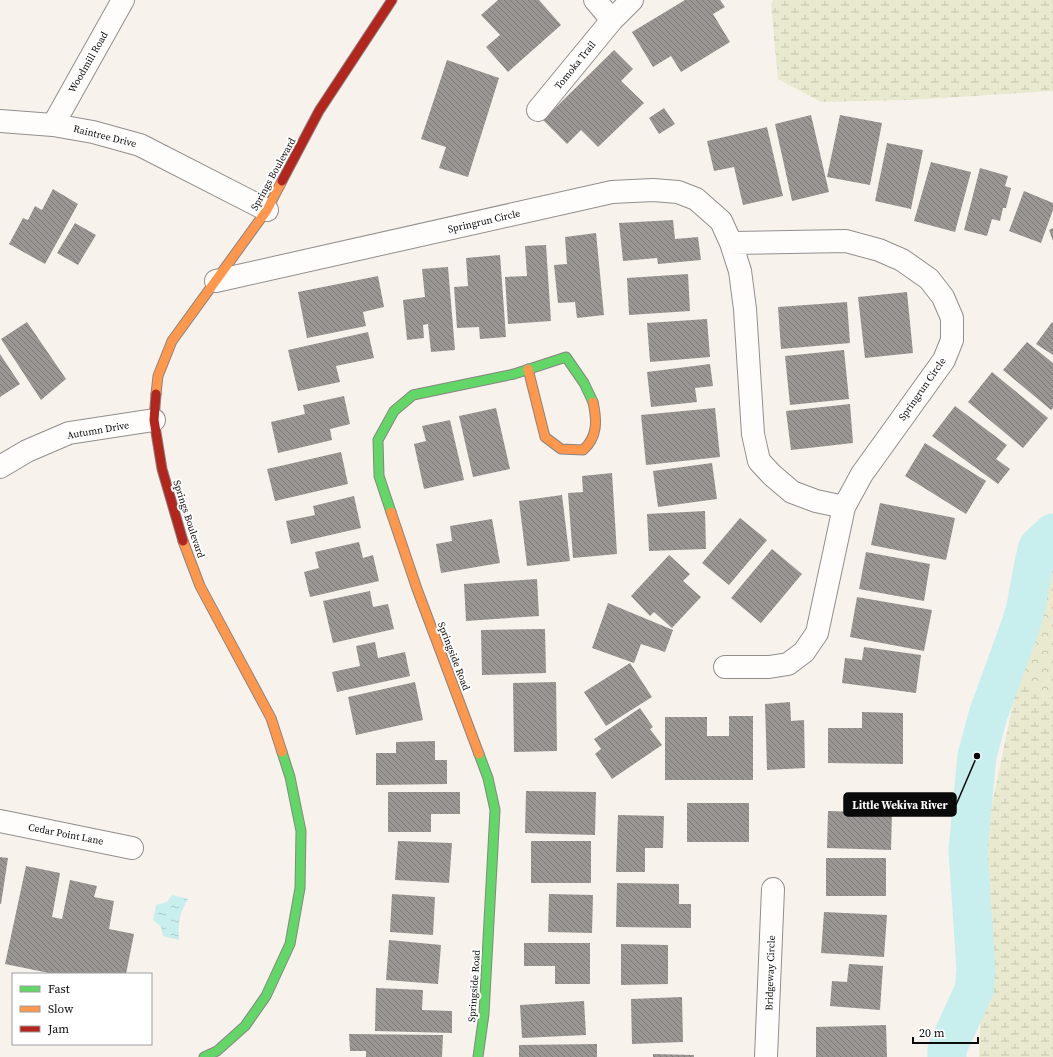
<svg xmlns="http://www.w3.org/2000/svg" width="1053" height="1057" font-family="'Source Serif 4',serif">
	<defs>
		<pattern id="wetland-marsh" width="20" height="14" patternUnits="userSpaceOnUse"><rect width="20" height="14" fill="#e9e9cf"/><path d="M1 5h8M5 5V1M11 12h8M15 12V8" fill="none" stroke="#c6c6b0"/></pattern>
		<pattern id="park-crowns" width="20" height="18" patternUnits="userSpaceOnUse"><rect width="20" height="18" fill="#e9e9cf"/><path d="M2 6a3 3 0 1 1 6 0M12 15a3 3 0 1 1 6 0" fill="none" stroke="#c6c6b0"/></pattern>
		<pattern id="water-ripples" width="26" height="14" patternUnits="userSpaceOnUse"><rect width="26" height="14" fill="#c8eeee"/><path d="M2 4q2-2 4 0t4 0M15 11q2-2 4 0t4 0" fill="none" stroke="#aacbcb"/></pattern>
		<pattern id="building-back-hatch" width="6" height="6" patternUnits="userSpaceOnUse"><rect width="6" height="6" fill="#9a9694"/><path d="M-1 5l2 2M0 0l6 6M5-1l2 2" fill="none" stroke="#7c7977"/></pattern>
	</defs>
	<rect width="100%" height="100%" fill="#f8f2ed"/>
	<!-- wetland -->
	<path fill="url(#wetland-marsh)" d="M773 0H1053V91L910 100 821 102 778 79 771 5Z
		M1019 674 1053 703V1057H979L987 829Z"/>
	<!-- park -->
	<path fill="url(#park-crowns)" d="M1053 559V703L1019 674 1037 582Z"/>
	<!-- water -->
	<path fill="url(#water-ripples)" d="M172 895 188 899C179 914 178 923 179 940L163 936 161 927 153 920 156 905 167 902Z"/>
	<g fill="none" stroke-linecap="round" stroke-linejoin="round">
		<!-- river -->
		<path stroke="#c8eeee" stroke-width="39" d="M947 1057V1049L974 990 976 970 968 850 977 756 988 715 1020 627 1026 607 1034 563 1038 547 1053 533"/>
	</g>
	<!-- building -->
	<path fill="url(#building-back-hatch)" d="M498 0H539L561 25 508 72 486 47 500 35 481 15Z
		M685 0H720L725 7 713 14 730 42 681 72 671 56 653 67 632 32Z
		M614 50 633 69 621 81 644 103 598 147 581 130 567 144 543 120Z
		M447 60 499 78 468 177 439 168 446 147 421 139Z
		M664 108 675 124 659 134 649 118Z
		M811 115 829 192 792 201 775 124Z
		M840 115 882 123 870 185 827 177Z
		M767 127 783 196 743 205 734 167 714 171 707 141Z
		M887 143 923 150 911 209 875 201Z
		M931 162 971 172 955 232 914 221Z
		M980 168 1008 176 1005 186 1011 188 1006 208H1003L1000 221 992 219 987 236 964 230Z
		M53 189 78 204 45 264 9 244 23 218 28 220 35 206 42 210Z
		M1024 191 1053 203V210L1041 243 1009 231Z
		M673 220 675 239 698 237 701 260 658 264 657 258 623 261 619 223Z
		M75 223 96 235 78 265 57 253Z
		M1053 228V241L1049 230Z
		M596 233 604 315 577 318 575 302 558 303 554 265 567 264 565 237Z
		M546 245 551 321 508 324 505 277 527 276 525 246Z
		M500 255 506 337 480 339 479 327 457 328 454 287 468 286 466 258Z
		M448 267 455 350 431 352 428 324 423 325 424 338 407 340 403 300 425 297 422 269Z
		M688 274 690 311 629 315 627 278Z
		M378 276 384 307 363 312 366 326 307 338 298 292Z
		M907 292 913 353 865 358 858 297Z
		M847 302 850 343 781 349 778 307Z
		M707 319 710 357 650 362 647 323Z
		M27 322 66 379 41 400 1 339Z
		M1052 322 1053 323V355L1036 344Z
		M368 332 374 358 336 366 340 382 298 391 288 350Z
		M1027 342 1053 363V408L1051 410 1003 370Z
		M844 350 849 399 790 405 785 356Z
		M0 354 20 384 0 397Z
		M710 364 713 386 695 388 697 402 651 407 647 372Z
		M992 372 1048 418 1023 448 968 402Z
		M344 396 350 424 330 429 332 440 278 453 271 422 305 414 303 405Z
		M850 404 853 443 791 450 786 411Z
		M955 406 1007 445 996 459 1010 469 998 484 932 436Z
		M496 408 510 469 473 477 459 416Z
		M715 408 720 457 646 465 641 415Z
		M450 420 464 480 424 489 414 444 426 441 422 426Z
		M925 443 986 481 966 514 905 476Z
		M341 452 348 484 275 501 267 469Z
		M712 463 717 499 658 507 653 471Z
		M612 473 617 554 573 558 568 493 583 492 582 476Z
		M562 495 570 561 527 566 519 501Z
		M354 496 361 528 291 544 286 521 315 515 313 506Z
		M880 503 955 518 946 560 871 545Z
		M705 511 706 549 649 551 647 514Z
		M740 518 767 540 729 585 702 563Z
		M492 519 500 563 441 573 436 544 452 541 450 526Z
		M359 542 363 558 373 555 379 581 310 597 304 572 319 568 315 552Z
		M772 549 802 574 761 623 731 598Z
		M866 552 930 564 924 601 859 589Z
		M669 555 690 574 683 581 701 597 672 628 654 612 650 616 631 596Z
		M537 579 539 616 466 621 464 584Z
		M370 591 373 607 388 604 394 629 333 643 323 601Z
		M857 597 932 610 924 651 850 637Z
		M608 603 673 630 665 652 641 644 634 663 592 648Z
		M545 629 546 673 482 675 481 630Z
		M375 642 378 658 405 652 410 676 337 692 332 672 360 666 356 646Z
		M864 647 921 655 916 693 842 683 845 658 862 660Z
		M630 663 652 697 606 726 584 692Z
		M415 682 423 720 356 735 348 697Z
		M556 682 557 751 514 752 513 683Z
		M790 702 791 721 804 720 805 768 767 770 765 704Z
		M640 708 653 727 650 729 662 745 612 779 595 754 601 749 594 739Z
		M862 712 903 713V764L828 763V728H862Z
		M729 716H753V780H665V717H707V736H729Z
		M435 741V760H447V784L376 785V753H396V742Z
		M526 791 596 792 595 835 525 833Z
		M388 792H460V814H431V832H388Z
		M687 803H749V842H687Z
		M828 811 892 813 891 850 827 848Z
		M618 815 664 816 663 848H645V872H616Z
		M398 841 452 843 449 883 395 880Z
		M531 841H591V883H531Z
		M0 857 8 858 1 904H0Z
		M826 858H886V896H826Z
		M26 866 60 873 52 917 62 919 70 880 97 886 94 897 114 901 109 929 134 934 126 974H54L5 964Z
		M617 883 679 884V904H691V928L616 927Z
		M392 894 435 897 433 935 390 932Z
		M549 894 593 895 592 933 548 932Z
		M824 912 887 915 884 957 821 953Z
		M389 940 441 945 438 984 386 980Z
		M524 943H590V984H555V966H524Z
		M621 944 668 945V984L621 985Z
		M849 964 883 966 880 1010 830 1006 832 981 847 982Z
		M376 988 423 990 422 1010 452 1011V1033L375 1031Z
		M682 997 683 1042 632 1044 631 999Z
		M584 1001 586 1035 522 1038 520 1005Z
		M886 1025 887 1057H816V1027Z
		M349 1034 443 1035 442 1057H366V1051H350Z
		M597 1044V1057H519V1045Z
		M653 1054 694 1055V1057H653Z"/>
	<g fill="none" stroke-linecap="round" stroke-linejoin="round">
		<!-- street casing -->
		<g stroke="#918e8c" stroke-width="24">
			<path id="street" d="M595 0 612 20
				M538 110 612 20 632 0
				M0 121 53 125 93 132 140 145 267 210
				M53 125 123 0
				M216 281 612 192 653 190 678 192 696 199 721 221 731 243 740 271 745 309 753 434 759 461 772 475 792 492 816 501 844 507
				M0 467 27 451 69 433 154 420
				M725 667H769L788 664 804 652 817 633 844 507 862 474 944 360 952 340V318L943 297 929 279 902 260 879 250 846 241 731 243
				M0 821 132 848
				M766 1057 773 889"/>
		</g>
		<!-- fast casing -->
		<g stroke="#888583" stroke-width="11">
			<path id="fast" d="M391 512 379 476 378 440 394 411 413 395 514 374 566 357 584 383 593 402
				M204 1057 217 1051 245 1026 266 996 290 944 300 888 301 831 290 777 282 752
				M478 1057 484 1014 495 810 488 778 479 754"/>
		</g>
		<!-- slow casing -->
		<g stroke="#888583" stroke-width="11">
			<path id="slow" d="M528 369 545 437 561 449 583 450C598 437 597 420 593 402
				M156 394 158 376 172 341 267 210 282 181
				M391 512 417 589 479 754
				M183 541 200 586 271 718 282 752"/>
		</g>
		<!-- jam casing -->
		<g stroke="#888583" stroke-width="11">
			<path id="jam" d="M282 181 319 111 392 0
				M156 394 154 420 162 469 183 541"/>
		</g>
		<!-- street -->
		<use href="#street" stroke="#fefdfc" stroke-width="22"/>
		<!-- fast -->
		<use href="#fast" stroke="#63d668" stroke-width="9"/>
		<!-- slow -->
		<use href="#slow" stroke="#ff974d" stroke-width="9"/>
		<!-- jam -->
		<use href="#jam" stroke="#b3261e" stroke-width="9"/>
	</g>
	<g text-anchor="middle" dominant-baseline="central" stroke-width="4" stroke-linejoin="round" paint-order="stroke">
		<!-- street labels -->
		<g font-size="10" fill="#0a0a0a" stroke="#fff">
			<text transform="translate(88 62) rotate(-60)">Woodmill Road</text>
			<text transform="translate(575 65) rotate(-51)">Tomoka Trail</text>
			<text transform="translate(105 136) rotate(14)">Raintree Drive</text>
			<text transform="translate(273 174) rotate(-61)">Springs Boulevard</text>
			<text transform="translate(484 221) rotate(-13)">Springrun Circle</text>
			<text transform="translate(922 389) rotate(-55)">Springrun Circle</text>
			<text transform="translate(98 430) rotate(-10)">Autumn Drive</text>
			<text transform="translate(189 519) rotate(72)">Springs Boulevard</text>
			<text transform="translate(454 656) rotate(69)">Springside Road</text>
			<text transform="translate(66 834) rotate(11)">Cedar Point Lane</text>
			<text transform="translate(770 973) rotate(-88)">Bridgeway Circle</text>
			<text transform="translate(474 986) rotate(-86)">Springside Road</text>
		</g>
	</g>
	<!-- callouts -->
	<path fill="none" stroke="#0a0a0a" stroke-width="1.5" d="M977 756L956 805"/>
	<circle fill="#0a0a0a" stroke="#fff" stroke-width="1.5" cx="977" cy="756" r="4"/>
	<rect fill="#0a0a0a" stroke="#0a0a0a" stroke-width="1.5" x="844" y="793" width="112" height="23" rx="4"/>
	<g font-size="11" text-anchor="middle" font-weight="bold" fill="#fff">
		<text x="900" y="809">Little Wekiva River</text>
	</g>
	<!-- legend -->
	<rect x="12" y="973" width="140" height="72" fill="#ffffff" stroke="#9d9d9d"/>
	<rect x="20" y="986" width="20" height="6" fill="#63d668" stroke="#9d9d9d"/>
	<text x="48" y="993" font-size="12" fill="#0a0a0a">Fast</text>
	<rect x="20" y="1006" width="20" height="6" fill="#ff974d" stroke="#9d9d9d"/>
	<text x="48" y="1013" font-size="12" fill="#0a0a0a">Slow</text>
	<rect x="20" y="1026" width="20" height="6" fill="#b3261e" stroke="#9d9d9d"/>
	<text x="48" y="1033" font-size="12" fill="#0a0a0a">Jam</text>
	<!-- scale -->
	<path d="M913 1037v6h65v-6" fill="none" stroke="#0a0a0a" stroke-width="2"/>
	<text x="919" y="1037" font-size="12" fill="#0a0a0a" stroke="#ffffff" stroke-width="3" paint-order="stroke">20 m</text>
</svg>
